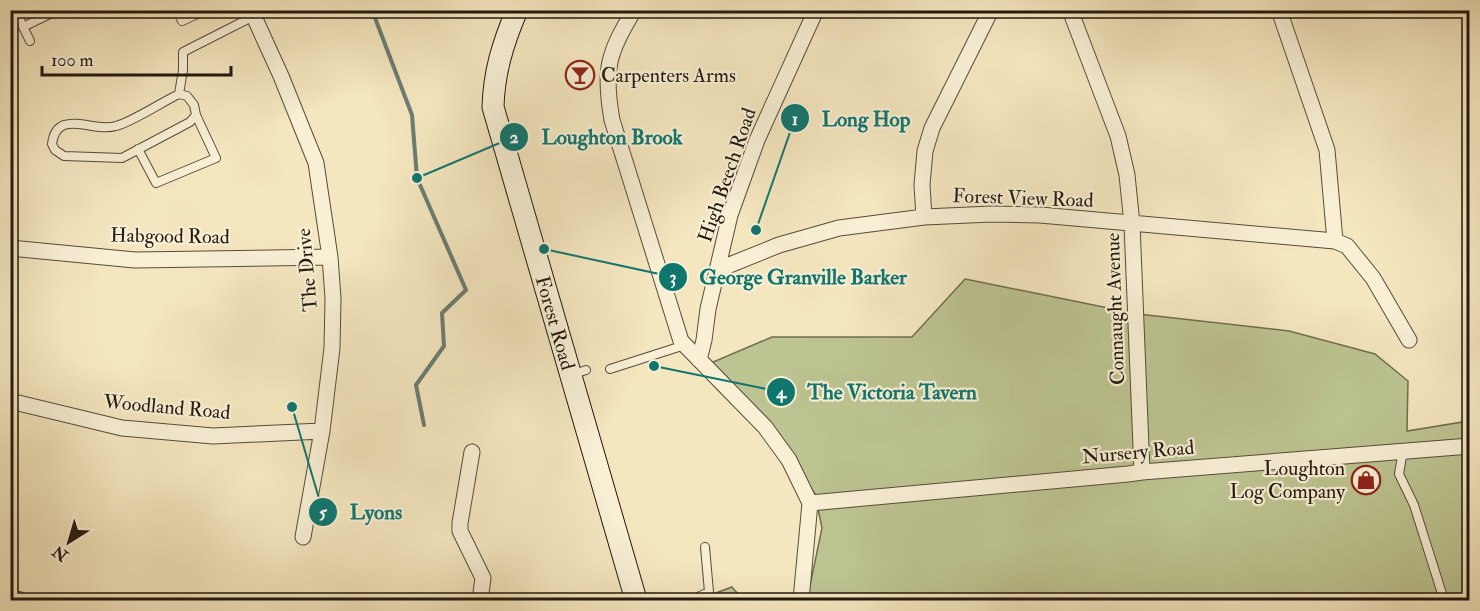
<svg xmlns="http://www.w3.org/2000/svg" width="1480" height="611" font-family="'IM FELL Double Pica',serif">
	<rect width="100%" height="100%" fill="#f4e6bf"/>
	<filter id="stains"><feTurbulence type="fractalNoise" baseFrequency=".00333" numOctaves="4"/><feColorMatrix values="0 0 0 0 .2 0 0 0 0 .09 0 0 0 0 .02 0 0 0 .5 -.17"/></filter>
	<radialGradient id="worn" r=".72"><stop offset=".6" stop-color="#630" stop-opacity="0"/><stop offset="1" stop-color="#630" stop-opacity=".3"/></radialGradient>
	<!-- green -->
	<path fill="#bcc491" stroke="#6f6e50" stroke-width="1.5" d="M965 279 1138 314 1289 331 1375 354 1408 381 1407 431 1469 421V600H807L822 528 815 494 798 467 706 365 772 337H912Z
		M732 587 743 600H697Z"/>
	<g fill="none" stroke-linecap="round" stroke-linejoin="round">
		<!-- stream -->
		<path stroke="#6b7d72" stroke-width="4" d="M372 10 412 115 417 178 466 290 442 313 444 346 416 385 424 425"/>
		<!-- lane casing -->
		<g stroke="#564c3b" stroke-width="10">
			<path id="lane" d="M15 10 30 41
				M177 10 182 21 206 10
				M23 27 54 12
				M179 94 187 96 194 105 196 115 190 122 122 158 64 156 55 150 52 144C53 136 56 128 64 125 80 120 99 131 116 126 132 122 162 102 179 94Z
				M179 94 183 70V52L254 16
				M138 149 156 183 216 158 196 115
				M610 369 685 345
				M571 375 586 370
				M1403 451 1399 474 1414 505 1444 600
				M691 600 709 592 705 547"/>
		</g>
		<!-- street casing -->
		<g stroke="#564c3b" stroke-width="17">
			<path id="street" d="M251 10 281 76 316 163 330 257 333 298 332 348 322 431 303 537
				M634 10C608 54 603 69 612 120L681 341 765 427 789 460 810 503 801 600
				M1070 10 1118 136 1127 175 1132 224 1142 472
				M1279 10 1327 150 1335 241
				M924 217 922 185 925 151 932 128 991 10
				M10 248 135 260 330 257
				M717 270 779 245 839 228 924 217 992 214 1040 215 1335 241 1347 246 1373 278 1409 340
				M699 360 704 340 708 309 730 215 757 140 816 10
				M10 401 122 428 213 436 322 431
				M472 452 460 523V531L483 578 480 600
				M810 503 1128 474 1142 472 1470 446
				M10 597 20 600"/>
		</g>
		<!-- secondary casing -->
		<g stroke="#22190f" stroke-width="23">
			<path id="secondary" d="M517 10C503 43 494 72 493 107L636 600"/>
		</g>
		<!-- lane -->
		<use href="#lane" stroke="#f8efd5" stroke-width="8"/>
		<!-- street -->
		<use href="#street" stroke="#f8efd5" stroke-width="15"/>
		<!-- secondary -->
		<use href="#secondary" stroke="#f8efd5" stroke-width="21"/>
	</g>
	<!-- icons -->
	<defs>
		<g id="bar-ring" transform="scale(1.5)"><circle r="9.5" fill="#f8efd5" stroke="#8f2418" stroke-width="1.5"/><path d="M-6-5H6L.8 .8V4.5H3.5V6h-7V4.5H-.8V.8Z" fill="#8f2418"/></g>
		<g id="shop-ring" transform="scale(1.5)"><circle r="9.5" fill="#f8efd5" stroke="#8f2418" stroke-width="1.5"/><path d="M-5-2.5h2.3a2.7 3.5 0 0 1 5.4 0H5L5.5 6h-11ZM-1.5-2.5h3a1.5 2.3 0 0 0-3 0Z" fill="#8f2418"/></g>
	</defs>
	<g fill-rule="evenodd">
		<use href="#bar-ring" x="580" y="75"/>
		<use href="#shop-ring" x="1366" y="480"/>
	</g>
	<g text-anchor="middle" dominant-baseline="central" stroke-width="4.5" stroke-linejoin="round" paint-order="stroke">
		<!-- poi labels -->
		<g font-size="20" fill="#22190f" stroke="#f8efd5" text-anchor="start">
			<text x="601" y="75">Carpenters Arms</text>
			<text x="1345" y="468" text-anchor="end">Loughton<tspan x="1345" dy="23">Log Company</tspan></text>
		</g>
		<!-- street labels -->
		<g font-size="20" fill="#22190f" stroke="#f8efd5">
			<text transform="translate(727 175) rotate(-71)">High Beech Road</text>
			<text transform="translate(1023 198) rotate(2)">Forest View Road</text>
			<text transform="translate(170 236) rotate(1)">Habgood Road</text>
			<text transform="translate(307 270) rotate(-95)">The Drive</text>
			<text transform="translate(1115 309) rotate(-92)">Connaught Avenue</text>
			<text transform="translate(555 323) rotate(74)">Forest Road</text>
			<text transform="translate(167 407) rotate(5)">Woodland Road</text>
			<text transform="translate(1138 452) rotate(-5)">Nursery Road</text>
		</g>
	</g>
	<!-- callouts -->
	<path fill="none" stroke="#0f766e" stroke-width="2" d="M756 230L795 118M417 178L514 137M544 249L673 277M654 366L781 392M292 407L323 512"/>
	<g fill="#0f766e" stroke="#f8efd5" stroke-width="2">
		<circle cx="756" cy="230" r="6"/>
		<circle cx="417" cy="178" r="6"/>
		<circle cx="544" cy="249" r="6"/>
		<circle cx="654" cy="366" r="6"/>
		<circle cx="292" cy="407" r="6"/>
		<circle cx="795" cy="118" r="15"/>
		<circle cx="514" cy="137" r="15"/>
		<circle cx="673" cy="277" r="15"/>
		<circle cx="781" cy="392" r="15"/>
		<circle cx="323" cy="512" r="15"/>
	</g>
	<g font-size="18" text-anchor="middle" font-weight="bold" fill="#fff">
		<text x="795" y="125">1</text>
		<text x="514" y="143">2</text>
		<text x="673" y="283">3</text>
		<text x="781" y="398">4</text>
		<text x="323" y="518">5</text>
	</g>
	<g font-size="21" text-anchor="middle" font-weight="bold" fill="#0f766e" stroke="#f8efd5" stroke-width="4.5" stroke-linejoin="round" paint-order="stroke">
		<text x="866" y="126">Long Hop</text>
		<text x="612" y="144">Loughton Brook</text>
		<text x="803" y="284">George Granville Barker</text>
		<text x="892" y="399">The Victoria Tavern</text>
		<text x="376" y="519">Lyons</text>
	</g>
	<!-- margin -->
	<rect width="1480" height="611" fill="none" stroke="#f4e6bf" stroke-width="36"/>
	<rect x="12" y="12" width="1456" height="587" fill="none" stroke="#22190f" stroke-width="3"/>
	<rect x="18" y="18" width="1444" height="575" fill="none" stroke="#22190f" stroke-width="1.5"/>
	<!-- north arrow -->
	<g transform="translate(69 542) rotate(217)" stroke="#f8efd5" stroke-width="4.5" paint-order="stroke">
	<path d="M0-4.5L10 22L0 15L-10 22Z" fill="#22190f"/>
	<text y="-9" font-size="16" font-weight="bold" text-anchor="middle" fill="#22190f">N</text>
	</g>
	<!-- scale -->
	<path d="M42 66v9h189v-9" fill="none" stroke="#22190f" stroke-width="3"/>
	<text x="51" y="66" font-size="18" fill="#22190f" stroke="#f8efd5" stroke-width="4.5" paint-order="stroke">100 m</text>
	<rect width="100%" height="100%" filter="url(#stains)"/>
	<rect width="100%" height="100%" fill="url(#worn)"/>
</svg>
